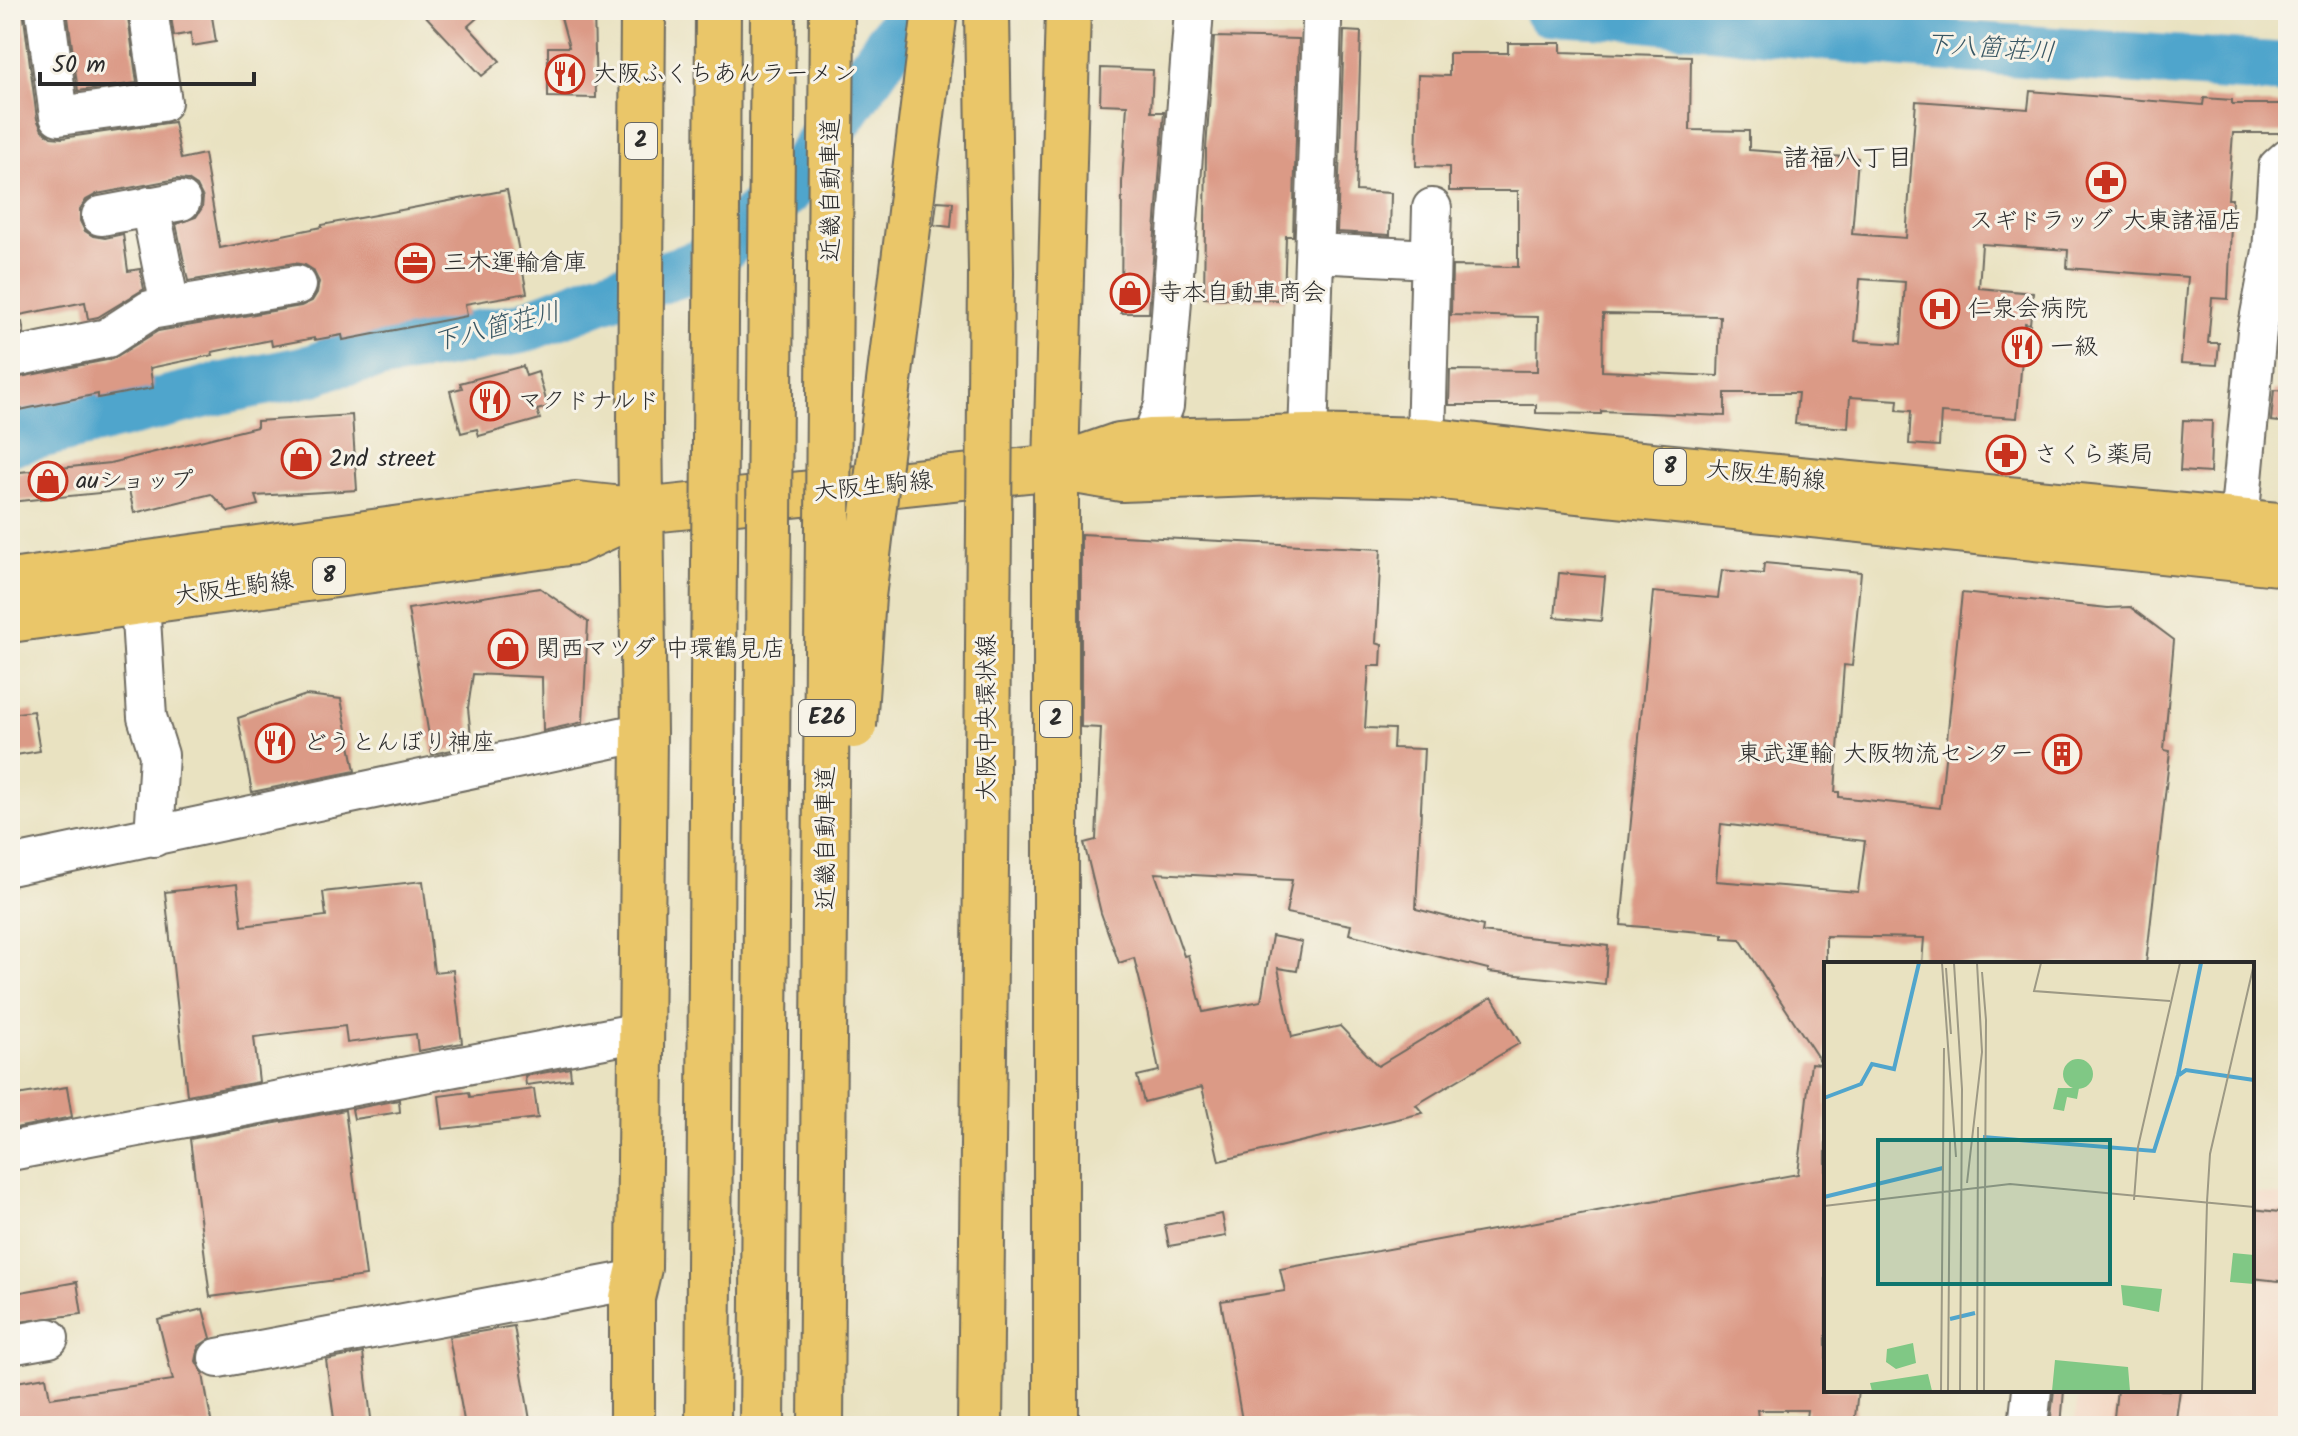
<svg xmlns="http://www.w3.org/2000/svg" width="2298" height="1436" font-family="Kalam,'Klee One',sans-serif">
	<rect width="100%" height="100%" fill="#f7f3e8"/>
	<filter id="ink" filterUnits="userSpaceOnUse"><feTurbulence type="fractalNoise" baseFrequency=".0125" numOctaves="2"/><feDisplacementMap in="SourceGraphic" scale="16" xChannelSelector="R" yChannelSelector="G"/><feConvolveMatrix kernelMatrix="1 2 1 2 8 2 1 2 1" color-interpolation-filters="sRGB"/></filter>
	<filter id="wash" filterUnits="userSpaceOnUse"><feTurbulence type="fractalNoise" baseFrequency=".006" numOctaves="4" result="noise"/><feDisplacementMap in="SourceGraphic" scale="32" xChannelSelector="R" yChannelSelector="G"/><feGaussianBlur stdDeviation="1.8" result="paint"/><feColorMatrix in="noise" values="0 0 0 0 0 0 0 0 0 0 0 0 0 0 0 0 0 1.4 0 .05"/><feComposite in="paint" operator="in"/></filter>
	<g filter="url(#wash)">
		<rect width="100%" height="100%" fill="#e9e2c1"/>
		<!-- built -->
		<path fill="#f3d4bf" d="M2252 1193 2288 1196V1426H2074L2079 1390H2252Z"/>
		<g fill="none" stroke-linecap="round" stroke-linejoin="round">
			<!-- river -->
			<path stroke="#50a5cc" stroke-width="52" d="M1549 10 1614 13 1905 43 2288 69
				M10 440 219 389 313 370 334 362 521 328 598 298 701 265 792 185 913 10"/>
		</g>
		<g id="blocks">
			<!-- building -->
			<path fill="#db9a86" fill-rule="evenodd" d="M10 10H23L37 119 42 130 51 137 62 138 174 122 181 159 204 154 220 248 322 227V225L507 190 527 293 465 304 467 316 343 340 342 335 315 340 314 338 272 346 271 340 212 352 213 355 150 368 153 388 98 398V394L10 412V379L112 359 158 331 301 306 312 301 317 293 319 282 313 270 305 265 294 263 188 281 176 224 196 217 202 208 203 198 197 186 188 180 177 179 97 194 86 200 80 209V221L85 231 93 236 105 238 123 234 128 271 140 269 144 289 98 317 88 319 85 302 10 317Z
				M67 10H127L137 83 78 91Z
				M170 10H211L216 42 192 46 191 33 174 36Z
				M420 10H486L468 26 500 61 482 76Z
				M559 10H594L596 98 548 97V47H569Z
				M1344 31 1361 32 1356 191 1391 193 1390 235 1337 232Z
				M1214 37 1299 39 1293 236H1286L1284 300 1204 298 1206 149Z
				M1508 43H1561V52L1691 56 1690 130 1749 131V150L1858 158 1852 234 1906 238 1916 101 2028 109 2030 91 2203 105 2204 98 2232 100V104H2288V133H2233L2228 199H2232L2228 299 2212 298 2208 343H2219L2217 365 2181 363 2188 277 2067 268 2068 250 1982 244 1979 288 2033 293 2030 324 2025 323 2017 418 1941 413 1939 446 1909 444 1911 411 1897 410 1898 400 1850 397 1848 428 1795 424 1798 393H1725V416L1601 411V414L1536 413V405H1449L1450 370 1537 371 1538 317 1451 315 1452 266 1518 267V191H1449V167L1416 166 1418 75 1449 76V53H1508ZM1860 279 1905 282 1901 344 1855 341ZM1603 314 1720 316 1718 376 1602 371Z
				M1101 68 1153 70 1151 112H1164L1149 313H1121L1122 183 1127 105 1100 104Z
				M937 201 953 202 951 227 934 225Z
				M22 322 24 333 10 336V323Z
				M523 366 526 376 538 372 548 407 537 410 540 419 479 436 477 429 461 433 450 391 462 388 460 383Z
				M2274 390 2288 391V423L2271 421Z
				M352 415 357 490 255 496 258 505 229 512 211 494 134 513 129 490 10 502V473L110 463 257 427V421Z
				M2183 420 2212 421 2210 473 2180 471Z
				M1081 534 1381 549 1376 643 1382 645 1381 666H1369L1365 728 1394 729 1393 748 1424 749 1416 909 1483 926 1482 932 1608 946 1605 984 1488 972V969L1349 934 1351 925 1286 913 1292 880 1155 873 1184 956 1188 955 1203 1012 1261 1001 1272 936 1302 942 1297 971 1278 968 1292 1037 1340 1026 1378 1066 1492 997 1520 1043 1416 1105 1423 1113 1219 1161 1202 1087 1144 1102 1137 1076 1159 1071 1146 1005 1134 958 1119 963 1101 913 1084 843 1096 840 1101 728 1081 727Z
				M1764 563 1861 572 1852 666 1844 665 1835 792H1839V797L1940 808 1962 593 2108 608 2130 607 2174 640 2164 750 2170 751 2146 964H1922L1924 938 1826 936V1390H1858L1854 1426H1805L1807 1410H1757L1759 1426H1243L1221 1301 1285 1291 1280 1269 1798 1174 1811 1063 1822 1064 1740 939 1723 938V934L1621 925 1653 592 1718 598 1722 570 1763 574ZM1721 824 1865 841 1858 892 1716 881Z
				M1559 573 1605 577 1601 621 1555 617Z
				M540 588 588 622 583 722 543 731 542 677 473 674 468 708 472 746 432 754 408 609Z
				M306 695 341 699 355 771 252 792 238 718Z
				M33 711 40 751 10 756V714Z
				M423 881 434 972 453 970 462 1043 418 1051 416 1034 347 1043 345 1026 254 1037 259 1082 187 1095 165 892 237 884 242 926 326 916 323 892Z
				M570 1068 571 1079 526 1085 525 1076Z
				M67 1087 72 1117 10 1129V1096Z
				M534 1089 538 1118 443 1129 439 1096 469 1092 470 1097Z
				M399 1100 400 1112 354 1119 352 1109Z
				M345 1110 366 1276 210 1297 190 1139Z
				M2252 1209 2288 1213V1282L2252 1278Z
				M1222 1214 1226 1236 1169 1246 1165 1225Z
				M77 1282 82 1314 10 1323V1294Z
				M203 1309 211 1338 199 1346 196 1361 203 1374 212 1426H10V1383L46 1377 50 1398 173 1380 158 1320Z
				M514 1326 531 1426H465L449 1337Z
				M363 1353 372 1426H335L326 1360Z
				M2054 1390H2064L2061 1426H2050Z
				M2117 1390H2180L2175 1426H2113Z"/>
		</g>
	</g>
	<g filter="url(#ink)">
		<use href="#blocks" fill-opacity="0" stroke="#6e6b60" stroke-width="2"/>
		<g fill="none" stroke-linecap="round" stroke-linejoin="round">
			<!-- minor casing -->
			<g stroke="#6e6b60" stroke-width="42">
				<path id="minor" d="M45 10 59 116 162 102 148 10
					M150 206 170 306
					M101 216 181 201
					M1315 253 1431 259
					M10 358 107 338 150 310 297 285
					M1308 437 1322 22
					M1426 440 1432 208
					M1150 441 1164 406 1194 10
					M2239 522 2257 331 2272 251 2278 167 2288 158
					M140 602 147 717 159 755 154 837
					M10 866 644 732
					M10 1151 641 1032
					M10 1345 49 1338
					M218 1358 638 1279
					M2028 1426 2032 1390"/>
			</g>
			<!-- major casing -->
			<g stroke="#6e6b60" stroke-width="48">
				<path id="major" d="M717 203 718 10
					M1058 468 1122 479 1305 472 1422 475 2288 564
					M10 582 576 504 642 511 1056 467 1119 445 1150 441 1308 437 1426 440 1580 458 2288 526
					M10 620 575 542 640 512
					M632 1426V1298L639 1268 644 732 640 421 643 10
					M708 1426 712 801
					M980 1426 987 771
					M1056 1426V467L1068 10"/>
			</g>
			<!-- highway casing -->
			<g stroke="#6e6b60" stroke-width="48">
				<path id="highway" d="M884 422 935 10"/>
			</g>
			<!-- minor -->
			<use href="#minor" stroke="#fff" stroke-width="38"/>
			<!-- major -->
			<use href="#major" stroke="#eac669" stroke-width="44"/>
			<!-- highway -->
			<use href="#highway" stroke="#eac669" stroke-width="44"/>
			<!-- major-bridge casing -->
			<g stroke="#6e6b60" stroke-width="48" stroke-linecap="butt">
				<path id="major-bridge" d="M987 771 991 273 987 10
					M712 801 717 203"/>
			</g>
			<!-- highway-bridge casing -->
			<g stroke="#6e6b60" stroke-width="48" stroke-linecap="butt">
				<path id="highway-bridge" d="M854 726 863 597 884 422
					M762 1426 773 10
					M821 1426 832 10"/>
			</g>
			<!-- major-bridge -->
			<use href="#major-bridge" stroke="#eac669" stroke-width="44"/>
			<!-- highway-bridge -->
			<use href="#highway-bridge" stroke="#eac669" stroke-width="44"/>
		</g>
	</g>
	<!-- icons -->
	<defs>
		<g id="restaurant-ring" transform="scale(2)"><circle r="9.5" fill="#f7f3e8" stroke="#c8321e" stroke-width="1.5"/><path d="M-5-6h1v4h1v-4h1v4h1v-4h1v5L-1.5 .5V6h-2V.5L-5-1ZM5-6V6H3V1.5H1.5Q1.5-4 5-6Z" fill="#c8321e"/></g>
		<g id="pharmacy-ring" transform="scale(2)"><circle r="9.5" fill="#f7f3e8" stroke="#c8321e" stroke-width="1.5"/><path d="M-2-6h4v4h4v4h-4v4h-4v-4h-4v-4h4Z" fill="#c8321e"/></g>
		<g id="office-ring" transform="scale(2)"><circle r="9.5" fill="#f7f3e8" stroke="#c8321e" stroke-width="1.5"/><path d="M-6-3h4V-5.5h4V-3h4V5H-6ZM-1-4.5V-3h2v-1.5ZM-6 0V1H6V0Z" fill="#c8321e"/></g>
		<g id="shop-ring" transform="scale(2)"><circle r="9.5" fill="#f7f3e8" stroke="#c8321e" stroke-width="1.5"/><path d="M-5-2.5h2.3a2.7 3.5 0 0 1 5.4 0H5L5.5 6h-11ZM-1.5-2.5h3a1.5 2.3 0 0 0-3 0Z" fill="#c8321e"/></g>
		<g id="hospital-ring" transform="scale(2)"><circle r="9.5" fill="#f7f3e8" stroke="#c8321e" stroke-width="1.5"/><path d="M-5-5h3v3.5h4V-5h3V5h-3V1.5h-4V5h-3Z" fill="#c8321e"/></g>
		<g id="building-ring" transform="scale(2)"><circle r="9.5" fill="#f7f3e8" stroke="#c8321e" stroke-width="1.5"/><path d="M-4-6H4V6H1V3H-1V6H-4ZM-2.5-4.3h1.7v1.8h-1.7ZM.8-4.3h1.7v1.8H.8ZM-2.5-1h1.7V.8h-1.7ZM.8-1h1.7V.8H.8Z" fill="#c8321e"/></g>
	</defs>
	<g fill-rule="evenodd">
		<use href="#restaurant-ring" x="565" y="74"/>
		<use href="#pharmacy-ring" x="2106" y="182"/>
		<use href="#office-ring" x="415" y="263"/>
		<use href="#shop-ring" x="1130" y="293"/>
		<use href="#hospital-ring" x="1940" y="309"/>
		<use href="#restaurant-ring" x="2022" y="347"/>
		<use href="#restaurant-ring" x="490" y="401"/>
		<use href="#pharmacy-ring" x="2006" y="455"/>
		<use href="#shop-ring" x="301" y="459"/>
		<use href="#shop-ring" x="48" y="481"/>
		<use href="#shop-ring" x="508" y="649"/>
		<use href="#restaurant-ring" x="275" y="743"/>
		<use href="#building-ring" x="2062" y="754"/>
	</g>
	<g text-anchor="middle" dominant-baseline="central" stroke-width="6" stroke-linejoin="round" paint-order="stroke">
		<!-- shield labels -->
		<g fill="#f7f3e8" stroke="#686764" stroke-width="2">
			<rect x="625" y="123" width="32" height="36" rx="6"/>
			<rect x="1654" y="449" width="32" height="36" rx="6"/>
			<rect x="313" y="558" width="32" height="36" rx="6"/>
			<rect x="799" y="700" width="56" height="36" rx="6"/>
			<rect x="1040" y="701" width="32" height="36" rx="6"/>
		</g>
		<g font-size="22" font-weight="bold" fill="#2b2b2b">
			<text x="641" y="141">2</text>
			<text x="1670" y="467">8</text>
			<text x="329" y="576">8</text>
			<text x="827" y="718">E26</text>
			<text x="1056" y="719">2</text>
		</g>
		<!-- poi labels -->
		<g font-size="24" fill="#2b2b2b" stroke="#f7f3e8" text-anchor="start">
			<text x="593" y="74">大阪ふくちあんラーメン</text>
			<text x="2106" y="221" text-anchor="middle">スギドラッグ 大東諸福店</text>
			<text x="443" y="263">三木運輸倉庫</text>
			<text x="1158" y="293">寺本自動車商会</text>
			<text x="1968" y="309">仁泉会病院</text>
			<text x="2050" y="347">一級</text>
			<text x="518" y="401">マクドナルド</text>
			<text x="2034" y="455">さくら薬局</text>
			<text x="329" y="459">2nd street</text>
			<text x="76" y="481">auショップ</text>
			<text x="536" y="649">関西マツダ 中環鶴見店</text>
			<text x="303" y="743">どうとんぼり神座</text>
			<text x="2034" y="754" text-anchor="end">東武運輸 大阪物流センター</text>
		</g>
		<!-- street labels -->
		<g font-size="24" fill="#2b2b2b" stroke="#f7f3e8">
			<text transform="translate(831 190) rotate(-90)">近畿自動車道</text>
			<text transform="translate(1766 476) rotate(6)">大阪生駒線</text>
			<text transform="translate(873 487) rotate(-6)">大阪生駒線</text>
			<text transform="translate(234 589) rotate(-8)">大阪生駒線</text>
			<text transform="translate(987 718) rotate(-90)">大阪中央環状線</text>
			<text transform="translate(826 838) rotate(-90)">近畿自動車道</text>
		</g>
		<!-- water labels -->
		<g font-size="26" font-style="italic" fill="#385663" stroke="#f7f3e8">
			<text transform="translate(1990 49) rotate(4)">下八箇荘川</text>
			<text transform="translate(497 328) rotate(-14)">下八箇荘川</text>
		</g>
		<!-- neighbourhood labels -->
		<g font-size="26" fill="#2b2b2b" stroke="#f7f3e8">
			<text x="1848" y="159">諸福八丁目</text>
		</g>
	</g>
	<!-- overview -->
	<g transform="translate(1824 962)">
		<rect width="430" height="430" fill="#e9e2c1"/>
		<path d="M234 126H255L253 137 243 135 240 149 229 147ZM231 398 304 405 306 429H228ZM104 412 108 429H48L46 421Z" fill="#80c885"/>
		<path d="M239 112a15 15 0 1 1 30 0a15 15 0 1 1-30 0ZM409 291 430 293V322L406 320ZM297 323 338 327 335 350 299 343ZM89 381 92 401 72 407 62 400 63 387Z" fill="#80c885"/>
		<path fill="none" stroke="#50a5cc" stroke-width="4" d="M354 113 377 1M355 113 362 108 430 118M0 136 37 122 48 102 70 107 95 1M159 175 330 189 354 113M0 235 119 206M126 357 151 351"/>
		<path fill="none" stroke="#9d9985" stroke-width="2" d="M118 1 132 195M130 1 138 127 136 429M217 1 210 29 346 39M122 6 127 72M158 10 162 58 160 429M143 221 158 90 153 1M310 238 314 185 356 1M383 240 386 192 430 2M0 244 186 222 430 245M117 429 120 86M124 429 126 178M153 429 154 165M378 429 383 240"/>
		<path fill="#0f766e" fill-opacity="0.15" stroke="#0f766e" stroke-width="4" d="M54 178H286V322H54Z"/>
		<rect width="430" height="430" fill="none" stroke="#2b2b2b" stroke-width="4"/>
	</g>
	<!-- margin -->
	<rect width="2298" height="1436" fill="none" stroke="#f7f3e8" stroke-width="40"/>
	<!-- scale -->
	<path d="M40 72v12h214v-12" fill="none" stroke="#2b2b2b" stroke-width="4"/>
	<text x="52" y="72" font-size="24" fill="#2b2b2b" stroke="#f7f3e8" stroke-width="6" paint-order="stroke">50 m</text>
</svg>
